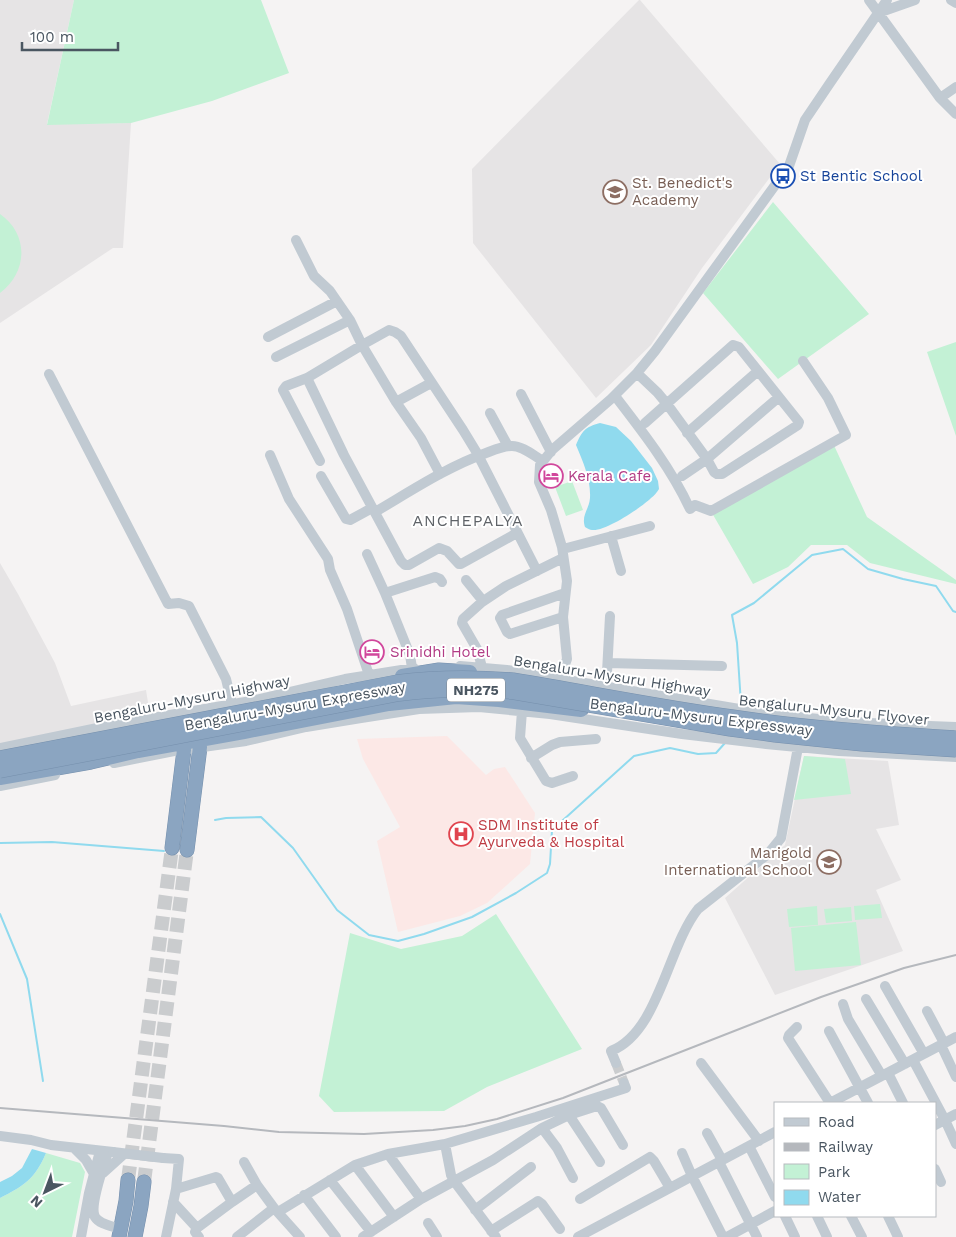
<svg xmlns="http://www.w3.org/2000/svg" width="956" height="1237" font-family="'Work Sans',sans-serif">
	<rect width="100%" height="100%" fill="#f5f3f3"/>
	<!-- education -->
	<path fill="#e6e4e5" d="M0 0H74L47 124 131 123 123 248H113L0 323Z
		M639 0H640L780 164 702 268 651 345 596 398 473 243 472 169Z
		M0 563 18 594 55 663 71 706 146 690 150 715 0 744Z
		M804 756 888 761 899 825 876 829 901 880 876 890 903 951 775 995 725 898 785 845Z"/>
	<!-- medical -->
	<path fill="#fce8e6" d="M447 736 486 775 494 769 505 767 535 813 530 864 487 903 460 916 398 932 377 841 400 827 363 759 357 739Z"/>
	<!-- green -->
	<path fill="#c3f1d5" d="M74 0H261L289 73 212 101 131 123 47 125Z
		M773 202 869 314 778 379 703 293Z
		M0 214C29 234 28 272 0 293Z
		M956 342V436L927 352Z
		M832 441 867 517 956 580V584L870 563 847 545H811L788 567 753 584 712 513Z
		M572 481 583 510 566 516 555 487Z
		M804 756 845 759 851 794 794 800Z
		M880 904 882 918 855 920 854 906Z
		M817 906 818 925 789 927 787 909Z
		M851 907 852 921 826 923 824 909Z
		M496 914 582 1049 487 1087 444 1111 334 1112 319 1096 350 933 401 949 462 936Z
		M856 922 861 965 795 971 791 928Z
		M46 1153 80 1163 85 1172 72 1237H0V1198C24 1186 35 1179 46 1153Z"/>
	<!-- water -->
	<path fill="#90daee" d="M600 423 616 427 631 441 652 468 658 481 659 489C657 492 654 496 651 498 642 507 605 532 592 530 590 530 587 528 585 527 581 515 589 510 590 498 591 479 583 462 576 445 582 431 585 427 600 423Z
		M32 1149 46 1153C35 1179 24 1186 0 1198V1182L12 1176 22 1168Z"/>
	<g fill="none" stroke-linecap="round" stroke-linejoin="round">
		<!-- stream -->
		<path stroke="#90daee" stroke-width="2" d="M740 706 741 704 737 643 732 615 754 603 812 555 843 549 868 569 903 579 936 586 953 611 956 612
			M215 820 226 818 261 817 293 848 337 910 369 935 398 941 424 934 472 917 516 893 547 873 550 864 552 830 634 756 670 748 698 754 716 753 725 743
			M0 843 52 842 164 851
			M0 914 27 979 43 1081"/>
		<!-- minor-tunnel -->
		<path stroke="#caccce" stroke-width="10" stroke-dasharray="10 5" stroke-linecap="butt" d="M616 1063 624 1083"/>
		<!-- highway-tunnel -->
		<path stroke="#caccce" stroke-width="14" stroke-dasharray="14 7" stroke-linecap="butt" d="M128 1180 172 848
			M144 1182 187 850"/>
		<!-- highway casing -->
		<g stroke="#7690ad" stroke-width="15">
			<path id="highway" d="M402 676 439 670 470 672
				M0 778 91 762 138 751 244 732 389 704 456 697 499 700 581 710
				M172 848 184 750
				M187 850 200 747
				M119 1237 126 1201 128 1180
				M135 1237 141 1206 144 1182"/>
		</g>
		<!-- minor -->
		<path stroke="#c1cad2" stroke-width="10" d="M869 0 940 98 956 114
			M951 0 956 3
			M878 13 915 0
			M940 98 956 87
			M296 240 314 276 330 291 350 320 362 345 396 402 421 438 440 474
			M268 337 337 301
			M276 357 350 320
			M637 373 657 392 667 404 707 459 714 472 717 474H722L798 425 799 422 739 347 733 345 645 423
			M49 374 168 604 179 603 189 606 226 679 232 704
			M307 378 344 455 401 561 405 565H409L439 548 447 551 459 564H461L517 533
			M521 394 551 452
			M615 396C642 431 671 468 690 509L695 505 711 511 846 435 828 398 803 361
			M396 402 431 383
			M490 413 508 446
			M687 433 758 371
			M270 455 289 499 328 559 330 570 347 609 369 675
			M320 461 284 392 283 390 286 386 307 378 362 345 389 330 395 332 401 336 463 430 477 453 537 571
			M321 476 346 519 350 520 372 508
			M682 476 707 459 779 397
			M375 512C411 491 447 467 486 453 494 450 503 446 512 446 523 446 534 456 543 461
			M611 536 621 571
			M563 549 650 526
			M367 554 385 593 410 655 412 668
			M466 580 483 601
			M385 593 435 577 440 579 442 582
			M563 617 510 634 507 632 500 618 502 615 565 593
			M608 663 722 666
			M460 666 507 670 763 713C827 721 892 725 956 727
			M482 667 477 649 462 623 463 619 482 602 506 586 563 558
			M558 684 567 659 563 617 567 581 562 547 551 510 539 482 540 465 552 450 611 399 637 373 655 351 789 166 805 120 830 83 887 0
			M606 691 610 616
			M522 711 520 738 546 781 552 783 573 776
			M0 748 112 725 251 701 345 679 414 668
			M531 758 552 745 560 742 596 739
			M114 763 174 751 246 741 306 727 361 718 419 709 479 707 550 714 682 734 766 744 839 751 956 757
			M0 786 55 775
			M885 986 924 1054
			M866 999 905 1064
			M843 1004 848 1019 882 1076
			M927 1011 944 1043
			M797 1027 789 1035 788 1038 830 1103
			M829 1031 868 1103
			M941 1045 956 1077
			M913 1060 945 1120 956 1144
			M616 1063 611 1051C659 1032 667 948 698 909L768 854 781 838 799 742
			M701 1063 759 1141
			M888 1073 903 1103
			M830 1103 956 1037
			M569 1115 600 1162
			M935 1125 956 1114
			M542 1128 557 1148 573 1178
			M707 1133 722 1160
			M0 1136 31 1140 51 1145 113 1152
			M445 1144 451 1175 454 1181 496 1237
			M749 1146 775 1197
			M74 1148 86 1160 94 1174
			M108 1152C104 1165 89 1206 95 1217 100 1225 113 1226 120 1229
			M682 1153 692 1176 723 1237
			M388 1154 421 1199
			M163 1158 179 1159 176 1189 166 1237
			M244 1162 257 1185 274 1208
			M719 1162 757 1237
			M355 1165 394 1217
			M935 1169 941 1182
			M103 1173 124 1154
			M330 1180 371 1232
			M176 1189 216 1177 218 1178 232 1202
			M304 1195 336 1237
			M580 1199 650 1157 654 1161 670 1188
			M173 1202 197 1228
			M475 1210 531 1167
			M278 1212 355 1165 388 1154 445 1144 536 1117 626 1088 624 1083
			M785 1216 795 1237
			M817 1216 827 1237
			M851 1216 862 1237
			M888 1216 898 1237
			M428 1223 437 1237
			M491 1231 535 1203 538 1201 542 1204 560 1229
			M81 1237 89 1193 100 1151
			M199 1237 195 1232 197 1228 232 1202 257 1185
			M237 1237 274 1208 300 1237
			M363 1237 421 1199 493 1160 542 1128 569 1115 597 1106 601 1108 623 1145
			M578 1237 775 1132
			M727 1237 775 1211"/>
		<!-- highway -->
		<use href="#highway" stroke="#8ba5c1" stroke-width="14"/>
		<!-- rail -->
		<path stroke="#b5b8bd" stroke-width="2" d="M0 1108 224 1126 279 1132 364 1134 433 1130 465 1126 497 1119 563 1098 821 997 904 968 956 955"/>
		<!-- highway-bridge casing -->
		<g stroke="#7690ad" stroke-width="15" stroke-linecap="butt">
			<path id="highway-bridge" d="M0 758 397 682C436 677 474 677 513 680 586 692 660 707 733 717 807 728 882 733 956 738
				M0 771 399 694C437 689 474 689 512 692L730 729 775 735 862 744 956 750"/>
		</g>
		<!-- minor-bridge -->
		<path stroke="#c1cad2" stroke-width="10" d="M113 1152 163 1158"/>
		<!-- highway-bridge -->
		<use href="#highway-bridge" stroke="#8ba5c1" stroke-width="14"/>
	</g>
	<!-- icons -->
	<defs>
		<g id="bus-ring" transform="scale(1.25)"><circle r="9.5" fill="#fff" stroke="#1a4fb4" stroke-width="1.5"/><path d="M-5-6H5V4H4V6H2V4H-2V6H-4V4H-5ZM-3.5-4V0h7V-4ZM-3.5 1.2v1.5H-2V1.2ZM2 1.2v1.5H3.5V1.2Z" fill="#1a4fb4"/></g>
		<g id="university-ring" transform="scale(1.25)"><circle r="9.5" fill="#fff" stroke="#8d6e63" stroke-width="1.5"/><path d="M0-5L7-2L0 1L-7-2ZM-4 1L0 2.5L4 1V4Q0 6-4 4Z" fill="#8d6e63"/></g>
		<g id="hotel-ring" transform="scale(1.25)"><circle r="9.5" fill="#fff" stroke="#d1479c" stroke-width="1.5"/><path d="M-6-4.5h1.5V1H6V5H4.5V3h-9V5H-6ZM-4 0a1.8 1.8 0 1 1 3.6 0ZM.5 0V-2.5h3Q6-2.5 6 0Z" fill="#d1479c"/></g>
		<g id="hospital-ring" transform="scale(1.25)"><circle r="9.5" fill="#fff" stroke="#e0444e" stroke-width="1.5"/><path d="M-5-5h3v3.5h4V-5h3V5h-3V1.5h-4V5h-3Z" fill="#e0444e"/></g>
		<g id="school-ring" transform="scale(1.25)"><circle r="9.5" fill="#fff" stroke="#8d6e63" stroke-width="1.5"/><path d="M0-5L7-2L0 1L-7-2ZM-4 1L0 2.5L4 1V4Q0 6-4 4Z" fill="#8d6e63"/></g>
	</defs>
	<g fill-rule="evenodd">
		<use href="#bus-ring" x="783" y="176"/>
		<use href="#university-ring" x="615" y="192"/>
		<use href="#hotel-ring" x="551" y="476"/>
		<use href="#hotel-ring" x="372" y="652"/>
		<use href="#hospital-ring" x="461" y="834"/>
		<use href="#school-ring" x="829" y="862"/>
	</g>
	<g text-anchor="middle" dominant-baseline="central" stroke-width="4" stroke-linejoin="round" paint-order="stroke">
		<!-- shield labels -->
		<rect fill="#fff" stroke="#808990" stroke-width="1" x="447" y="678.5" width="58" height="23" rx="4"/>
		<g font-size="14" font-weight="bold" fill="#4a5661">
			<text x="476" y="690">NH275</text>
		</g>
		<!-- transit labels -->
		<g font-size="15" fill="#164399" stroke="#fff" text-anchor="start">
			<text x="800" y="176">St Bentic School</text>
		</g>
		<!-- education labels -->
		<g font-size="15" fill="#785e54" stroke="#fff" text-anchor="start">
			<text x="632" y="183">St. Benedict's<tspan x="632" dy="17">Academy</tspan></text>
			<text x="812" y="853" text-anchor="end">Marigold<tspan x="812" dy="17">International School</tspan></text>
		</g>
		<!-- hotel labels -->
		<g font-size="15" fill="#b23c85" stroke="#fff" text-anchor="start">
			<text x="568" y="476">Kerala Cafe</text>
			<text x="390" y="652">Srinidhi Hotel</text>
		</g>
		<!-- street labels -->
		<g font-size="15" fill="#4a5661" stroke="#fff">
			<text transform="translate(612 676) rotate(9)">Bengaluru-Mysuru Highway</text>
			<text transform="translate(192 699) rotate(-11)">Bengaluru-Mysuru Highway</text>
			<text transform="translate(295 706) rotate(-10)">Bengaluru-Mysuru Expressway</text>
			<text transform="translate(834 710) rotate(6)">Bengaluru-Mysuru Flyover</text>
			<text transform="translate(701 717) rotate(7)">Bengaluru-Mysuru Expressway</text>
		</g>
		<!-- health labels -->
		<g font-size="15" fill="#be3a42" stroke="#fff" text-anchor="start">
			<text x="478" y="825">SDM Institute of<tspan x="478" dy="17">Ayurveda &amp; Hospital</tspan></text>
		</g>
		<!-- neighbourhood labels -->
		<g font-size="16" letter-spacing="1" fill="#5f6368" stroke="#fff">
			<text x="468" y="520">ANCHEPALYA</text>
		</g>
	</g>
	<!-- legend -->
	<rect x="774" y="1102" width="162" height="115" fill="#ffffff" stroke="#b7bbc0"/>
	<rect x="784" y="1118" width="25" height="8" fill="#c1cad2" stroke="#b7bbc0"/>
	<text x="818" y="1127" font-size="15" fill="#4a5661">Road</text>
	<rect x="784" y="1143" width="25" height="8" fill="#b5b8bd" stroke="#b7bbc0"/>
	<text x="818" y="1152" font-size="15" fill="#4a5661">Railway</text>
	<rect x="784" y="1164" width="25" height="15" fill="#c3f1d5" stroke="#b7bbc0"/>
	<text x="818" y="1177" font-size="15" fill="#4a5661">Park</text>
	<rect x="784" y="1190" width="25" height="15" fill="#90daee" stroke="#b7bbc0"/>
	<text x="818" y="1202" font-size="15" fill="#4a5661">Water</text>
	<!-- north arrow -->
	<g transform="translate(45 1192) rotate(222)" stroke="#ffffff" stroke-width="4" paint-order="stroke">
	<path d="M0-4L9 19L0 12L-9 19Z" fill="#4a5661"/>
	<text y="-8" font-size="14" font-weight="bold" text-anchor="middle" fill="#4a5661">N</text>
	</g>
	<!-- scale -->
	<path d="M22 42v8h96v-8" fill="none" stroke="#4a5661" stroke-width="2.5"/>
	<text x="30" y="42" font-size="15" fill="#4a5661" stroke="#ffffff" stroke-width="4" paint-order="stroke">100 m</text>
</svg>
